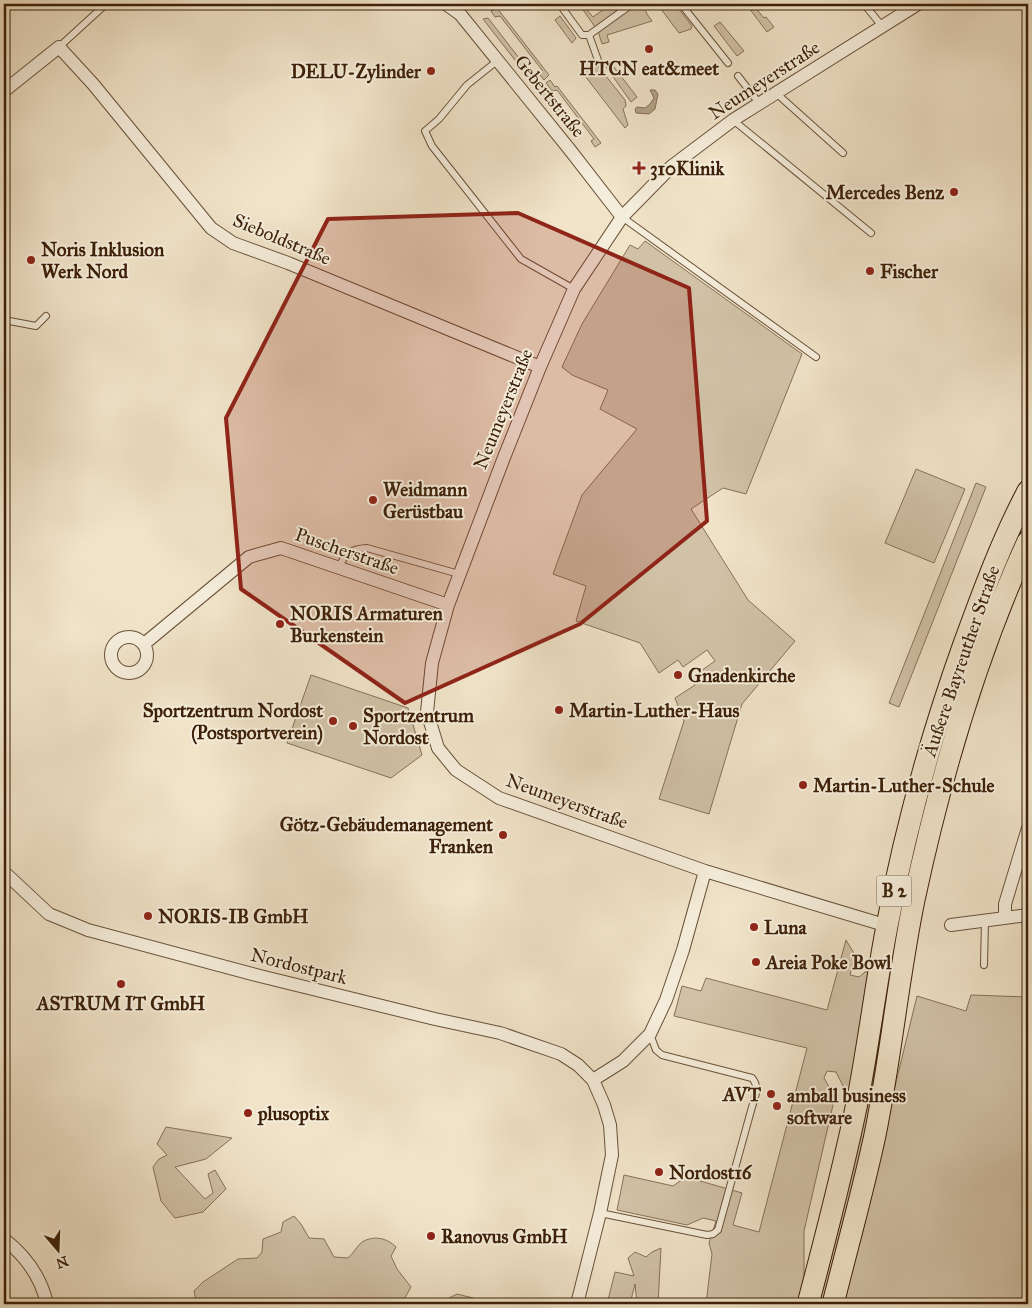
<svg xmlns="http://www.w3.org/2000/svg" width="1032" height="1308" font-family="'IM FELL Great Primer',serif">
	<rect width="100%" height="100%" fill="#f0e3c8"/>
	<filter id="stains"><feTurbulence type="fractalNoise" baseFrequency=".004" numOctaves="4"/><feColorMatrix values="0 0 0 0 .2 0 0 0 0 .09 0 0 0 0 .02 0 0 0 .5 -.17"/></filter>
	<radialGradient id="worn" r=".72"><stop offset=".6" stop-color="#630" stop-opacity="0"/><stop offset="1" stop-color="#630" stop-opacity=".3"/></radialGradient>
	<!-- green -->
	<path fill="#d1c2a7" stroke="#867158" d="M579 4H582L593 17 611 4H626L595 27Z
		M635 4H643L647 14 652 21 607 35 609 42 602 44 598 31Z
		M650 4H675L692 26 691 29 679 33 658 5 651 8Z
		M746 4H752L764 18 766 17 774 27 767 32Z
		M497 8 549 75 544 80 540 75 542 70 500 16 495 17 491 11Z
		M560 16 576 38 572 43 555 20Z
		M488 18 578 134 575 137 483 19Z
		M720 22 744 51 737 56 714 26Z
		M610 62 637 97 631 102 604 64Z
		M598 66 625 100 626 106 623 109 628 125 625 128 582 72Z
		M550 80 555 87 557 86 601 143 595 147 591 141 594 139 557 90 552 91 546 83Z
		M645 241 802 354 746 494 723 488 691 509 748 600 795 641 742 704 709 814 659 799 684 721 675 698 695 685 691 678 715 661 707 650 683 667 678 660 659 673 640 643 576 621 586 586 553 574 582 495 637 429 600 409 608 390 572 375 562 367 582 324 630 245 638 249Z
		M916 469 965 489 934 563 885 543Z
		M976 483 986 487 899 707 889 703Z
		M311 675 408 708 422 755 391 778 287 743Z
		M846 940 855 955 850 975 859 977 865 972H868L850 1090 844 1088 836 1072 827 1071 824 1078 833 1094V1105L804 1231V1278L798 1304H706L712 1254 709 1243 716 1221 703 1218 687 1225 617 1210 624 1175 673 1186 686 1177 742 1193 733 1225 759 1232 807 1048 674 1016 682 986 701 991 706 978 827 1010Z
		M971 995 1028 997V1304H842L917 996 966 1011Z
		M883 1009 872 1087 871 1116 826 1304H815Z
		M166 1127 232 1138 206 1159 175 1167 205 1199 213 1193 208 1174 215 1170 226 1189 203 1212 175 1218 161 1201 153 1167 159 1159 167 1155 157 1144Z
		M294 1216 301 1224 309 1238 324 1239 334 1257 348 1258C353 1254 357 1246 362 1242 374 1235 387 1238 396 1247L391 1256 397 1269 411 1287 402 1303 404 1304H197L194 1291 203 1282 238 1259 257 1258 262 1252 263 1239 281 1232 283 1222Z
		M661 1248 658 1304H637L635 1284 630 1304H607L615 1272 634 1276 628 1258 635 1252 646 1257 652 1252Z
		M457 1294 485 1301 488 1304H448L449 1298Z"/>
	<!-- water -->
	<path fill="#b3a187" stroke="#836d54" d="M650 90H655L658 94 655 109 649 114 636 113 635 109 637 107 645 108 650 104 654 98Z"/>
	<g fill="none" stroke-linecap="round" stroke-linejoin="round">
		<!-- lane casing -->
		<g stroke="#695138" stroke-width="8">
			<path id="lane" d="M681 4 728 63
				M864 4 882 26
				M563 9 582 35H589L599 63
				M589 35 632 4
				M59 47 106 4
				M497 61 467 85 439 119 425 131 432 146 521 259 574 289
				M738 76 759 103
				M776 93 843 153
				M733 120 871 233
				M622 217 816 357
				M4 320 36 326 46 316
				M338 568C346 553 350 549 367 548L459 574
				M984 965 985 920
				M600 1213 707 1235 713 1234 718 1230 752 1107C755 1097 760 1087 752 1078L662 1055 656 1050 650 1034"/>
		</g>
		<!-- street casing -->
		<g stroke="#695138" stroke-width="14">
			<path id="street" d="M446 4 460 14 570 150 622 217
				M4 91 59 47 93 84 211 228 233 243 288 263 540 367
				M111 655a18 18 0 1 1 36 0a18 18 0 1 1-36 0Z
				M144 644 249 557 281 548 448 605
				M4 872 49 914 88 930 260 976 435 1019 500 1033 561 1054 578 1065 593 1080 604 1105 610 1125 612 1155 600 1213 577 1304
				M1005 917V904L1028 828
				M951 925 1028 915
				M891 927 705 871 499 798 456 770 438 748 427 712 432 663 448 605 503 460 540 367 574 289 622 217 672 166 733 120 918 4
				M593 1080 623 1061 650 1034 666 1000 683 950 705 871
				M4 1239C26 1256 41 1277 47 1304"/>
		</g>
		<!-- primary casing -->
		<g stroke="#3c2008" stroke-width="23">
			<path id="primary" d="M808 1304C826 1236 844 1167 858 1098 869 1041 876 983 887 926 905 830 931 736 964 644 983 592 1002 540 1028 491
				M833 1304C847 1248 863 1191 875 1135 891 1057 898 978 914 900 940 778 976 655 1028 541"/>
		</g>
		<!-- lane -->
		<use href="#lane" stroke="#f5eddb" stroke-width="6"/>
		<!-- street -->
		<use href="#street" stroke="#f5eddb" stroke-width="12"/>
		<!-- primary -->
		<use href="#primary" stroke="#f0e3c8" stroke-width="21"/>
	</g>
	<!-- marked area -->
	<path fill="#8f2418" fill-opacity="0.2" stroke="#8f2418" stroke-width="4" stroke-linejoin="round" d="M518 213 689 288 707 521 580 624 405 703 241 589 226 418 328 219Z"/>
	<!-- markers -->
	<g fill="#8f2418" stroke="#f5eddb" stroke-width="2">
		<circle cx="649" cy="49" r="5"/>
		<circle cx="431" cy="71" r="5"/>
		<path d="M636.5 160.5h5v5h5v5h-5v5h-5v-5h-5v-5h5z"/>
		<circle cx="954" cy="192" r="5"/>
		<circle cx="31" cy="260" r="5"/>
		<circle cx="870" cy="271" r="5"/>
		<circle cx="373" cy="500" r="5"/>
		<circle cx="280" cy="624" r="5"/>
		<circle cx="678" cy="675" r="5"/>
		<circle cx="559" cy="710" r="5"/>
		<circle cx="333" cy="721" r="5"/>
		<circle cx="353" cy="726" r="5"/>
		<circle cx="803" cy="785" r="5"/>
		<circle cx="503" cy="835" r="5"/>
		<circle cx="148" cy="916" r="5"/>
		<circle cx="754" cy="927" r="5"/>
		<circle cx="756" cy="962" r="5"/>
		<circle cx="121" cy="984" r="5"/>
		<circle cx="771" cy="1094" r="5"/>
		<circle cx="777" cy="1106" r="5"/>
		<circle cx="248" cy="1113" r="5"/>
		<circle cx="659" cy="1172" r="5"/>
		<circle cx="431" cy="1236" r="5"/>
	</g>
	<g text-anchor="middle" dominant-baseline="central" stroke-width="4" stroke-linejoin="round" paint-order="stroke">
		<!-- shield labels -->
		<rect fill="#f5eddb" stroke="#745e47" stroke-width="1" x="876.5" y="875.5" width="35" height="31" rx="4"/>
		<g font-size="18" font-weight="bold" fill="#3c2008">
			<text x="894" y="891">B 2</text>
		</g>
		<!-- poi labels -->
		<g font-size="19" font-weight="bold" fill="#3c2008" stroke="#f5eddb" text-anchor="start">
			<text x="649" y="68" text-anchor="middle">HTCN eat&amp;meet</text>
			<text x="421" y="71" text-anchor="end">DELU-Zylinder</text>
			<text x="650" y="168">310Klinik</text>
			<text x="944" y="192" text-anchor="end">Mercedes Benz</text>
			<text x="41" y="249">Noris Inklusion<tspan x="41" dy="22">Werk Nord</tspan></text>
			<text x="880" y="271">Fischer</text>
			<text x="383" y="489">Weidmann<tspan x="383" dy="22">Gerüstbau</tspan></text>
			<text x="290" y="613">NORIS Armaturen<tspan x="290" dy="22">Burkenstein</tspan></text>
			<text x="688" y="675">Gnadenkirche</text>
			<text x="323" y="710" text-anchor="end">Sportzentrum Nordost<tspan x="323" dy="22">(Postsportverein)</tspan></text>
			<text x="569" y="710">Martin-Luther-Haus</text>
			<text x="363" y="715">Sportzentrum<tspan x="363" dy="22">Nordost</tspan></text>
			<text x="813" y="785">Martin-Luther-Schule</text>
			<text x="493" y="824" text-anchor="end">Götz-Gebäudemanagement<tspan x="493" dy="22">Franken</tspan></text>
			<text x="158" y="916">NORIS-IB GmbH</text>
			<text x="764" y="927">Luna</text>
			<text x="766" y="962">Areia Poke Bowl</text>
			<text x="121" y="1003" text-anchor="middle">ASTRUM IT GmbH</text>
			<text x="761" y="1094" text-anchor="end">AVT</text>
			<text x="787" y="1095">amball business<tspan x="787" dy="22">software</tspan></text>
			<text x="258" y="1113">plusoptix</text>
			<text x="669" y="1172">Nordost16</text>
			<text x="441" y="1236">Ranovus GmbH</text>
		</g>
		<!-- street labels -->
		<g font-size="19" fill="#3c2008" stroke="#f5eddb">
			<text transform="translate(764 80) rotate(-33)">Neumeyerstraße</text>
			<text transform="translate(550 96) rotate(51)">Gebertstraße</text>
			<text transform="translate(282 239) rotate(23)">Sieboldstraße</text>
			<text transform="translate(503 409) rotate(-68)">Neumeyerstraße</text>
			<text transform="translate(347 551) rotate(19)">Puscherstraße</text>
			<text transform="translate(961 661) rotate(-71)">Äußere Bayreuther Straße</text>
			<text transform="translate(567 801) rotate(20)">Neumeyerstraße</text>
			<text transform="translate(299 966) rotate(14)">Nordostpark</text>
		</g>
	</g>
	<!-- margin -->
	<rect width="1032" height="1308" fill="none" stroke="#f0e3c8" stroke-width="20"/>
	<rect x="5" y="5" width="1022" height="1298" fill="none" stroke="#3c2008" stroke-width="2.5"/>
	<rect x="10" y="10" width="1012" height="1288" fill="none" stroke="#3c2008"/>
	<!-- north arrow -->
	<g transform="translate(58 1250) rotate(161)" stroke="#f5eddb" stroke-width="4" paint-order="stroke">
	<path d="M0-4L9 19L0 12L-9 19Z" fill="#3c2008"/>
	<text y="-8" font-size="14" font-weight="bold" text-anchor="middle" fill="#3c2008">N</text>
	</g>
	<rect width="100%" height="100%" filter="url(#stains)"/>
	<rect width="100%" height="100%" fill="url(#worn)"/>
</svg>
